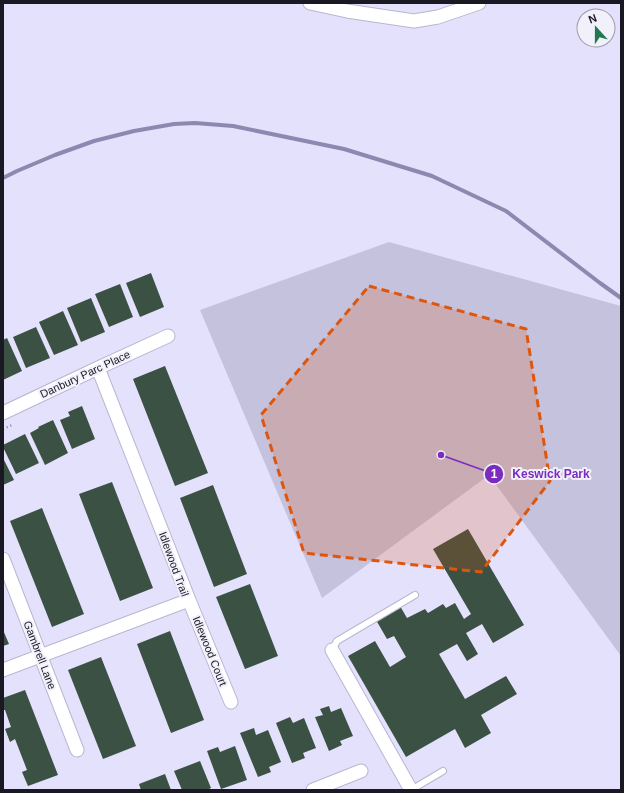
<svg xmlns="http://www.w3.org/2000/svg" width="624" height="793" font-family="Helvetica,sans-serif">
	<rect width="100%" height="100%" fill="#e4e1fc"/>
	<!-- green -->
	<path fill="#c5c2dd" d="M389 242 621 306V656L489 475 322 598 200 310Z"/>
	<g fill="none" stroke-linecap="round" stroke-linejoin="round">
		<!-- stream -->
		<path stroke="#8e88b0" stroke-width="4" d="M3 178 17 171 55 155 94 141 134 131 174 124 195 123 233 126 344 149 432 176 506 211 600 283 621 298"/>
	</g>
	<!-- building -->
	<path fill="#3a5143" d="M151 273 164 307 140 317 126 283Z
		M120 284 133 317 109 327 95 294Z
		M91 298 105 332 81 342 67 308Z
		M63 311 78 345 54 355 39 322Z
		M36 327 50 358 26 368 13 337Z
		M7 338 22 371 3 380V340Z
		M165 366 208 473 175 486 133 379Z
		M82 406 95 439 72 449 60 420 70 416 68 412Z
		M53 420 68 453 45 465 30 433 39 428 38 427Z
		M25 434 39 463 16 474 3 447V445Z
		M3 458 14 480 3 485Z
		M112 482 153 588 120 601 79 494Z
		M213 485 247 574 214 587 180 498Z
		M42 508 84 614 52 627 10 521Z
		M468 529 524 625 493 643 482 624 466 633 478 654 467 661 457 644 439 654 465 699 506 676 517 694 481 715 491 733 465 748 455 729 406 757 348 656 375 641 390 667 406 657 394 636 387 639 376 620 400 606 407 618 425 609 428 613 443 604 446 608 455 603 464 619 471 614 433 549Z
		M250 584 278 656 245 669 216 597Z
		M3 630 9 644 3 646Z
		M170 631 204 720 171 733 137 644Z
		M101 657 136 746 103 759 68 670Z
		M25 690 58 775 28 786 22 772 27 770 15 739 10 742 5 729 11 727 5 710H3V698Z
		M329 706 331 712 341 708 353 736 340 741 342 745 329 751 315 717 323 715 320 709Z
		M290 717 293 723 304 718 316 748 303 753 305 758 292 763 276 723Z
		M254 728 256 735 268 730 281 762 269 767 271 772 258 777 240 733Z
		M235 746 247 780 221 789 207 751 218 747 220 752Z
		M200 761 211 788 207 790H182L174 771Z
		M165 774 171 790H141L139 784Z"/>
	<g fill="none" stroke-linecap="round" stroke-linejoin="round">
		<!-- lane casing -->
		<g stroke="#b9b6d0" stroke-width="8">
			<path id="lane" d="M332 650 337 641 415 595
				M411 790 443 771"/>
		</g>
		<!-- street casing -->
		<g stroke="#b9b6d0" stroke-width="15">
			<path id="street" d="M310 3 347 11 414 21 438 17 479 3
				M3 413 98 368 168 336
				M3 559 77 750
				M189 600 231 702
				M332 650 411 790
				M3 670 189 600 98 368
				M313 790 361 771"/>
		</g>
		<!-- path -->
		<path stroke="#8b889c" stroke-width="2.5" stroke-dasharray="1 3" stroke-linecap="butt" d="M3 429 12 425"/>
		<!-- lane -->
		<use href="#lane" stroke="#fff" stroke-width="6"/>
		<!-- street -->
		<use href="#street" stroke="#fff" stroke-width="13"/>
	</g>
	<!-- marked area -->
	<path fill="#de560d" fill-opacity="0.2" stroke="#de560d" stroke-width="3" stroke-dasharray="8 5" stroke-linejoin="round" d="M369 286 526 329 550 481 481 572 304 553 261 415Z"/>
	<g text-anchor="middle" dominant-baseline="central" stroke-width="4" stroke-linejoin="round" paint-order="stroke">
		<!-- street labels -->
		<g font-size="11" fill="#1a1822" stroke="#f1f0fb">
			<text transform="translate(85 374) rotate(-25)">Danbury Parc Place</text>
			<text transform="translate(174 564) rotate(70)">Idlewood Trail</text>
			<text transform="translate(210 651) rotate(68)">Idlewood Court</text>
			<text transform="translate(40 655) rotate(69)">Gambrell Lane</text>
		</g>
	</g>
	<!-- callouts -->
	<path fill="none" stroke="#7b2cbf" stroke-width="1.5" d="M441 455L494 474"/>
	<g fill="#7b2cbf" stroke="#f1f0fb" stroke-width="1.5">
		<circle cx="441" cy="455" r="4"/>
		<circle cx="494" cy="474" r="10"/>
	</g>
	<g font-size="12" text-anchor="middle" font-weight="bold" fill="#fff">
		<text x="494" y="478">1</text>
	</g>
	<g font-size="12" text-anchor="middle" font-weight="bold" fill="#7b2cbf" stroke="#f1f0fb" stroke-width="4" stroke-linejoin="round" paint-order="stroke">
		<text x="551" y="478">Keswick Park</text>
	</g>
	<!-- border -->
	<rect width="624" height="793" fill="none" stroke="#1a1822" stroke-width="8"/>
	<!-- north arrow -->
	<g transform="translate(596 28) rotate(339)"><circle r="19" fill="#f1f0fb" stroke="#9b9aa4"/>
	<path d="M0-3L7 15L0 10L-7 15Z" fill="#20784c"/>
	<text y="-6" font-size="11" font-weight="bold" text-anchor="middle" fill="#1a1822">N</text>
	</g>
</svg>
